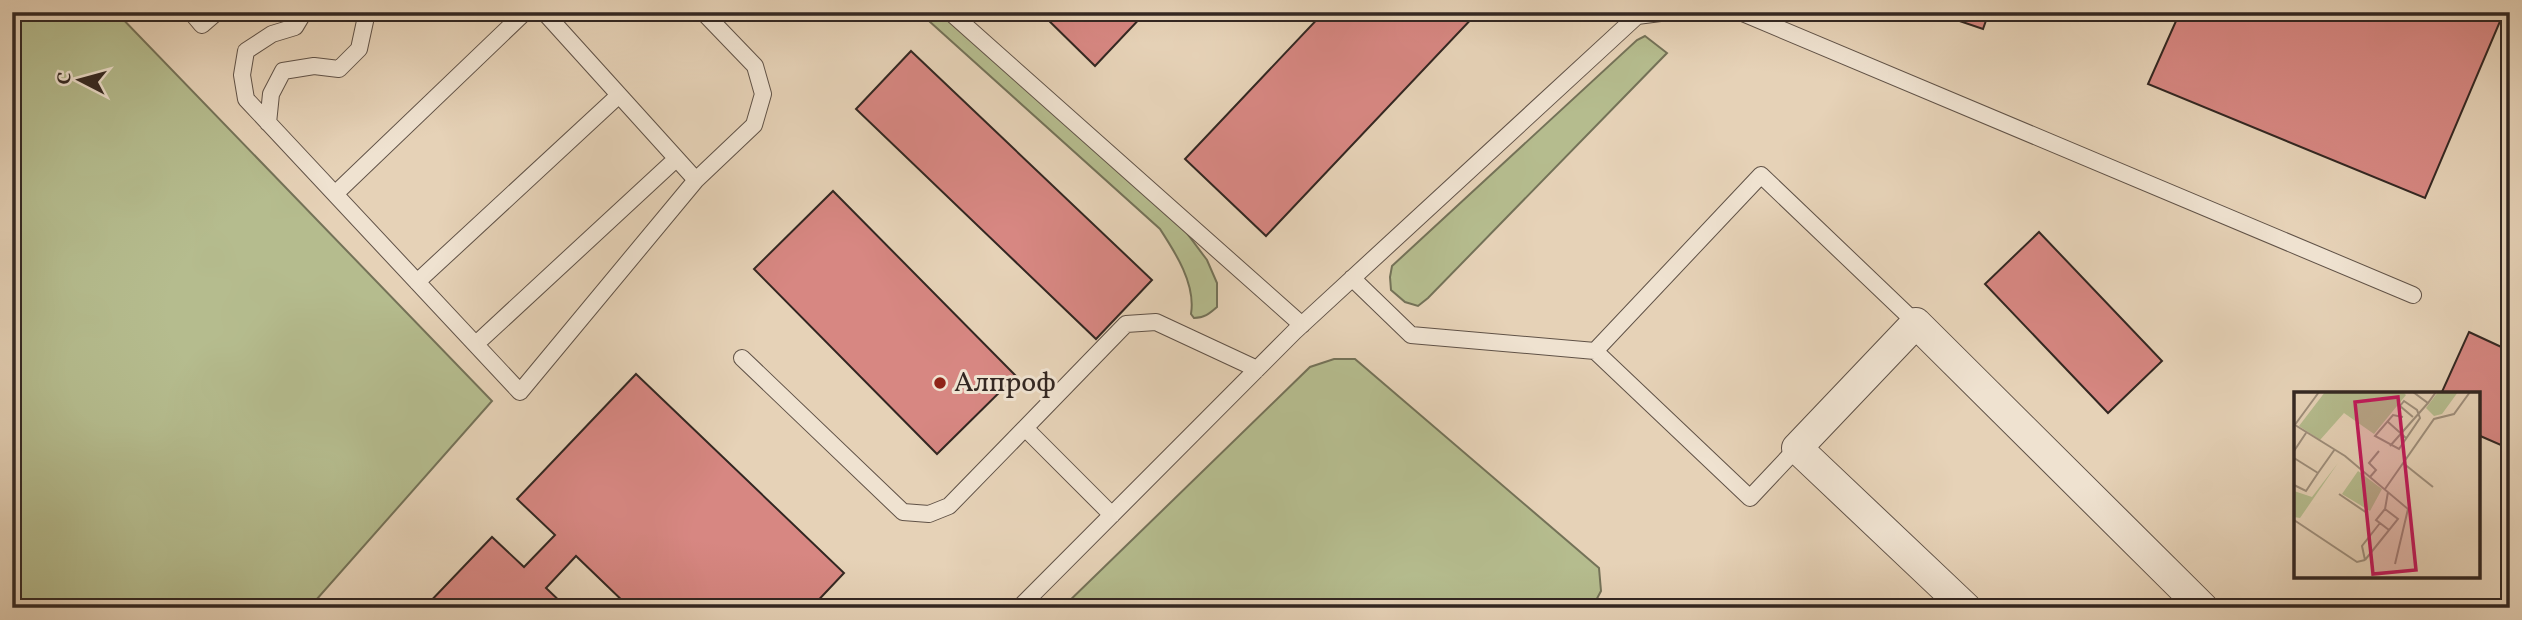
<svg xmlns="http://www.w3.org/2000/svg" width="2522" height="620" font-family="Vollkorn,serif">
	<rect width="100%" height="100%" fill="#e6d2b7"/>
	<filter id="stains"><feTurbulence type="fractalNoise" baseFrequency=".00286" numOctaves="4"/><feColorMatrix values="0 0 0 0 .2 0 0 0 0 .09 0 0 0 0 .02 0 0 0 .5 -.17"/></filter>
	<radialGradient id="worn" r=".72"><stop offset=".6" stop-color="#630" stop-opacity="0"/><stop offset="1" stop-color="#630" stop-opacity=".3"/></radialGradient>
	<!-- green -->
	<path fill="#b5bc8e" stroke="#747258" stroke-width="2" d="M12 12H116L492 401 309 608H12Z
		M919 12H941L1183 228 1207 260 1217 283V307C1209 314 1204 318 1194 318L1191 314C1196 284 1175 252 1160 229Z
		M1645 36 1667 53 1428 298 1418 306 1405 302 1391 290 1390 277 1392 266 1637 40Z
		M1334 359H1355L1599 568 1601 591 1592 608H1062L1310 367Z"/>
	<!-- building -->
	<path fill="#d78782" stroke="#332722" stroke-width="2" d="M1040 12H1146L1095 66Z
		M1324 12H1478L1266 236 1185 159Z
		M1933 12H1989L1983 29Z
		M2180 12H2504L2425 198 2148 84Z
		M911 51 1152 280 1096 339 856 109Z
		M833 191 1016 376 937 454 754 269Z
		M2039 232 2162 361 2108 413 1985 284Z
		M2469 332 2510 351V449L2478 435V394H2441Z
		M636 374 844 573 811 608H630L576 556 546 588 567 608H424L492 537 524 567 555 535 517 499Z"/>
	<g fill="none" stroke-linecap="round" stroke-linejoin="round">
		<!-- lane casing -->
		<g stroke="#605247" stroke-width="18">
			<path id="lane" d="M191 12 202 25 217 12
				M304 12 295 27 272 34 246 51 242 75 246 99 520 392 696 180 754 125 763 94 755 66 703 12
				M544 12 696 180
				M950 12 1302 325
				M1740 12 2413 295
				M268 123 271 94 283 71 314 66 339 69 359 49 367 12
				M335 194 525 12
				M1352 278 1411 335 1595 351 1750 498 1797 448
				M417 282 618 96
				M476 344 676 159
				M1595 351 1761 175 1916 323
				M742 358 903 512 929 514 949 506 1025 428 1112 515
				M1025 428 1126 324 1156 322 1257 369
				M1019 608 1294 332 1637 16 1668 12"/>
		</g>
		<!-- street casing -->
		<g stroke="#605247" stroke-width="32">
			<path id="street" d="M1966 608 1797 448 1916 323 2203 608"/>
		</g>
		<!-- lane -->
		<use href="#lane" stroke="#efe2d0" stroke-width="16"/>
		<!-- street -->
		<use href="#street" stroke="#efe2d0" stroke-width="30"/>
	</g>
	<!-- markers -->
	<circle fill="#8f2418" stroke="#efe2d0" stroke-width="2.5" cx="940" cy="383" r="7"/>
	<g text-anchor="middle" dominant-baseline="central" stroke-width="6" stroke-linejoin="round" paint-order="stroke">
		<!-- poi labels -->
		<g font-size="28" fill="#332722" stroke="#efe2d0" text-anchor="start">
			<text x="954" y="383">Алпроф</text>
		</g>
	</g>
	<!-- overview -->
	<g transform="translate(2294 392)">
		<rect width="186" height="186" fill="#e6d2b7"/>
		<path d="M31 0H109L112 3 80 42 50 21 26 48 5 34ZM144 0H164L148 22 140 24 132 16ZM44 71 6 126 0 125V99L18 105ZM64 79 88 97 76 119 48 102Z" fill="#b5bc8e"/>
		<path fill="none" stroke="#9e8e7b" stroke-width="2" d="M119 0 134 11 142 0M109 25 99 23 81 44 105 57 126 26 123 18 110 9 106 14 119 25M93 29 112 46M1 33 51 64 114 117 101 172M0 34 25 0M96 54 134 11M0 59 12 41M0 66 24 81 41 57M109 71 139 95M76 85 82 78 75 71 85 59M0 93 12 99 24 81M91 97 140 27 160 22 176 0M94 100 91 117 82 128 95 138M45 102 73 121M0 128 63 170 71 168M71 168 104 127 91 117M71 168 68 154 86 131"/>
		<path fill="#c2185b" fill-opacity="0.15" stroke="#c2185b" stroke-width="3.5" d="M104 5 122 178 79 182 61 10Z"/>
		<rect width="186" height="186" fill="none" stroke="#332722" stroke-width="3.5"/>
	</g>
	<!-- margin -->
	<rect width="2522" height="620" fill="none" stroke="#e6d2b7" stroke-width="42"/>
	<rect x="14" y="14" width="2494" height="592" fill="none" stroke="#332722" stroke-width="3.5"/>
	<rect x="21" y="21" width="2480" height="578" fill="none" stroke="#332722" stroke-width="2"/>
	<!-- north arrow -->
	<g transform="translate(80 80) rotate(276)" stroke="#efe2d0" stroke-width="5" paint-order="stroke">
	<path d="M0-5L12 26L0 18L-12 26Z" fill="#332722"/>
	<text y="-10" font-size="19" font-weight="bold" text-anchor="middle" fill="#332722">С</text>
	</g>
	<rect width="100%" height="100%" filter="url(#stains)"/>
	<rect width="100%" height="100%" fill="url(#worn)"/>
</svg>
